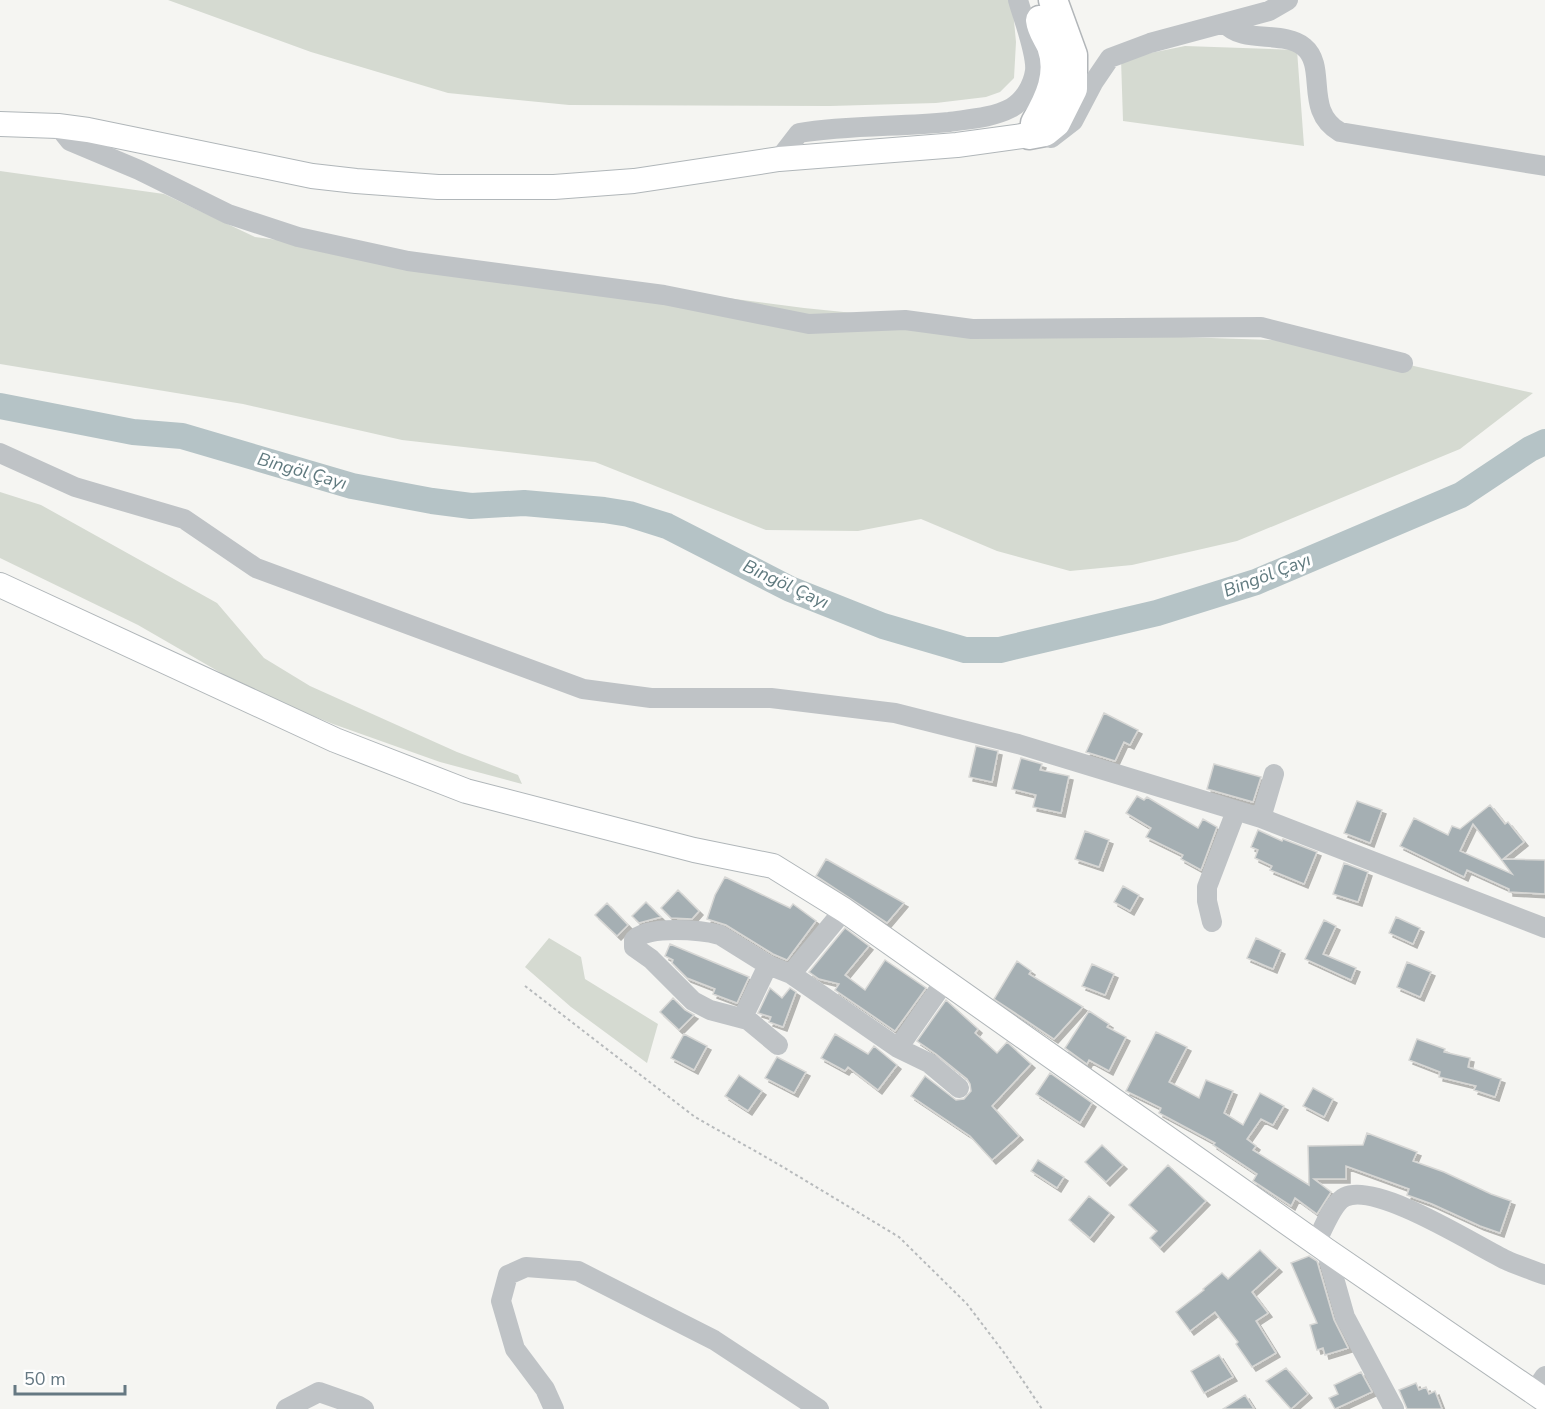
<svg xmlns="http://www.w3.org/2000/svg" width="1545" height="1409" font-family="'Nunito Sans',sans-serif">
	<defs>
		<filter id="shadow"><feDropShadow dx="4" dy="4" stdDeviation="0" flood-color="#0004"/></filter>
	</defs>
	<rect width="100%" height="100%" fill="#f5f5f2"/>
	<!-- green -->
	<path fill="#d5dad1" d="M168 0H1012L1016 42 1014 78 1000 92 986 97 936 103 830 106 569 105 448 93 311 52Z
		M1185 46 1297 50 1304 146 1123 121 1121 59Z
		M0 171 164 194 255 237 804 308 992 327 1090 334 1304 341 1533 393 1460 449 1237 541 1132 565 1070 571 997 551 921 519 858 531 766 530 595 462 402 440 243 404 0 364Z
		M0 492 41 505 217 603 264 658 310 686 457 752 518 775 522 784 440 762 333 724 254 692 138 625 0 558Z
		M549 938 581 957 585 979 658 1024 647 1063 571 1007 525 967Z"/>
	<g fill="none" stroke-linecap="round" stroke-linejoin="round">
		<!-- river -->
		<path stroke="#b5c3c6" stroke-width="26" d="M0 406 133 432 182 436 352 486 432 501 471 506 524 503 604 510 629 514 667 526 790 589 883 626 965 650H1000L1157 613 1256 582 1461 495 1530 449 1545 442"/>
	</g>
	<!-- building -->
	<path fill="#a5afb3" stroke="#d7d7d5" stroke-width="1.5" fill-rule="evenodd" filter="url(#shadow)" d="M1104 713 1138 730 1130 745 1124 742 1115 761 1086 752Z
		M976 746 998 751 992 782 969 777Z
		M1021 758 1042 764 1040 770 1069 776 1061 813 1033 807 1036 795 1012 789Z
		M1214 764 1261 777 1253 802 1207 789Z
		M1137 796 1144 800 1147 797 1198 828 1203 819 1217 827 1201 870 1181 859 1183 855 1146 837 1151 828 1126 813Z
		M1357 801 1382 810 1370 843 1344 833Z
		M1490 805 1505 824 1508 822 1524 842 1503 859 1545 860V894L1509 892V889L1467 870 1464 877 1400 846 1414 818 1448 835 1452 826 1460 829ZM1473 824 1500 858 1512 874 1460 851Z
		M1258 830 1282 841 1283 839 1317 852 1304 884 1270 870 1272 866 1255 858 1258 850 1251 847Z
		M1085 831 1109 840 1099 867 1075 859Z
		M826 859 904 903 887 923 816 876Z
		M1344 863 1368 872 1358 902 1333 894Z
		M725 877 790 908 793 904 816 921 787 960 773 954 726 925 707 919 715 895Z
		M1123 886 1139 895 1130 911 1114 902Z
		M678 890 699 911 692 919 671 918 661 908Z
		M646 902 661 917 639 923 632 916Z
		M607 903 628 925 617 936 595 915Z
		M1396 917 1420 928 1413 944 1389 933Z
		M1324 920 1336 926 1323 954 1356 968 1351 980 1305 959Z
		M845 928 869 946 845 975 865 990 885 960 926 988 895 1031 835 990 839 984 819 979 809 972Z
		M1256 938 1281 950 1273 969 1247 958Z
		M670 944 749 977 737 1003 713 994 715 989 687 978 672 963 673 960 665 956Z
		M1017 961 1031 971 1029 974 1083 1007 1054 1039 994 999Z
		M1407 962 1431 972 1420 997 1397 987Z
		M1092 964 1114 974 1105 995 1082 986Z
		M770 988 782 998 790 988 796 992 783 1027 769 1022 771 1017 758 1013Z
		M673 998 685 1010 694 1015 679 1030 660 1012Z
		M946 1000 978 1029 975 1033 997 1053 1007 1042 1031 1064 992 1106 1019 1136 992 1160 970 1136 911 1096 925 1076 956 1100 964 1099 971 1091 970 1084 967 1079 936 1054 917 1041Z
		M1089 1011 1109 1024 1107 1027 1126 1037 1109 1071 1089 1060 1087 1064 1065 1048Z
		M1156 1032 1187 1047 1169 1082 1199 1098 1206 1080 1233 1091 1224 1113 1243 1125 1260 1093 1284 1106 1273 1125 1261 1119 1247 1139 1256 1146 1253 1150 1309 1185 1308 1146 1363 1145 1367 1133 1417 1152 1413 1161 1444 1172 1491 1194 1511 1201 1500 1233 1480 1226 1432 1204 1407 1195 1409 1189 1346 1166V1179H1314L1331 1192 1317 1214 1295 1198 1291 1206 1253 1181 1257 1174 1213 1145 1215 1143 1159 1113 1161 1108 1126 1091Z
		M684 1034 707 1046 694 1070 671 1058Z
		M835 1034 868 1054 874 1046 897 1065 878 1090 848 1067 845 1071 821 1058Z
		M1417 1039 1445 1049 1444 1052 1470 1058 1468 1067 1501 1079 1495 1097 1474 1090 1476 1086 1439 1077 1440 1072 1409 1060Z
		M777 1057 806 1072 794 1093 765 1078Z
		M1050 1073 1092 1103 1080 1123 1036 1094Z
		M739 1075 762 1091 748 1111 725 1096Z
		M1313 1088 1333 1099 1324 1117 1303 1106Z
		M1102 1145 1123 1165 1106 1182 1085 1162Z
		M1038 1160 1064 1177 1057 1188 1031 1171Z
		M1168 1165 1206 1201 1160 1248 1150 1238 1157 1231 1129 1205Z
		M1089 1196 1110 1213 1090 1238 1069 1220Z
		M1260 1250 1278 1268 1252 1292 1268 1313 1256 1321 1276 1353 1252 1367 1236 1344 1238 1342 1215 1312 1190 1331 1176 1312 1204 1290 1203 1289 1222 1273 1228 1279Z
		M1309 1256 1317 1261 1334 1320 1348 1348 1325 1355 1323 1348 1317 1350 1310 1325 1317 1323 1291 1263Z
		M1219 1355 1233 1377 1204 1393 1191 1371Z
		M1286 1368 1308 1394 1291 1409 1266 1381Z
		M1361 1372 1372 1392 1335 1409 1329 1398 1338 1394 1334 1385Z
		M1416 1383 1419 1390 1426 1387 1429 1394 1435 1391 1442 1409H1407L1399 1390Z
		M1245 1395 1254 1409H1223Z"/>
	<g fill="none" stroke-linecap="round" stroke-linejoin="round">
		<!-- major casing -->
		<g stroke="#b0b6b9" stroke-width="26">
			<path id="major" d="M0 124 58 126 88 130 312 176 356 181 438 187H554L634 181 779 159 957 145 1029 135
				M0 585 335 740 466 791 694 850 773 866 844 910 1326 1250 1545 1400"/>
		</g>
		<!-- highway casing -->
		<g stroke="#b2b6b9" stroke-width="31">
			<path id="highway" d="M1035 123C1049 99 1061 74 1051 46 1047 37 1041 30 1040 20
				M1029 135 1045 132 1056 123 1073 89V55L1053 0"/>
		</g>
		<!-- path -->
		<path stroke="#b7babc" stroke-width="2" stroke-dasharray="3 3" stroke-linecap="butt" d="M525 986 695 1117 778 1164 899 1237 967 1304 1005 1354 1042 1409"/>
		<!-- minor -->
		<path stroke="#bfc3c6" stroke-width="20" d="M1226 24C1242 44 1284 30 1304 47 1328 67 1303 111 1340 132L1545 166
			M58 126 70 141 139 170 228 214 298 237 408 261 664 295 809 324 905 320 972 329 1261 327 1403 363
			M1051 138 1073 121 1093 83 1110 58 1150 43 1269 11 1288 0
			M779 159 799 133C848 125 899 127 949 122 969 119 992 118 1011 108 1024 101 1033 85 1035 71 1037 54 1023 18 1018 0
			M0 453 75 487 184 519 256 568 583 689 651 698H771L895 713 1018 744 1261 818 1545 928
			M1261 818 1274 774
			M1212 922 1207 901V887L1236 811
			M791 974 898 1048 929 1063 959 1088
			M743 1017 768 965
			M778 1045 748 1020 710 1010 693 1001 651 959 634 947V940C647 925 702 930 720 935L768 965 791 974 844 910
			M898 1048 945 981
			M1316 1243C1322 1231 1333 1202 1345 1197 1377 1182 1475 1245 1506 1260 1519 1266 1532 1270 1545 1275
			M1326 1250 1345 1317 1394 1409
			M1534 1392 1545 1376
			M286 1409 319 1392 359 1406 364 1409
			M554 1409 545 1389 515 1349 501 1301 508 1275 526 1267 578 1271 714 1340 819 1409"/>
		<!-- major -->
		<use href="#major" stroke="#fff" stroke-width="24"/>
		<!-- highway -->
		<use href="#highway" stroke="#fff" stroke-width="28"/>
	</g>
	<g text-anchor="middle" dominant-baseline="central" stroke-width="6" stroke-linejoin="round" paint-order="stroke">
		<!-- water labels -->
		<g font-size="18" font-style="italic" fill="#607a7f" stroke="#fff">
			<text transform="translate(302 471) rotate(16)">Bingöl Çayı</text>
			<text transform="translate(1267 575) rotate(-21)">Bingöl Çayı</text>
			<text transform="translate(786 584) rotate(25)">Bingöl Çayı</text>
		</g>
	</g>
	<!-- scale -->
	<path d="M15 1385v9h110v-9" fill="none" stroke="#657882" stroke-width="3"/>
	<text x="24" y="1385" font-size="18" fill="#657882" stroke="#ffffff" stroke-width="4.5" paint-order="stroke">50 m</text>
</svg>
